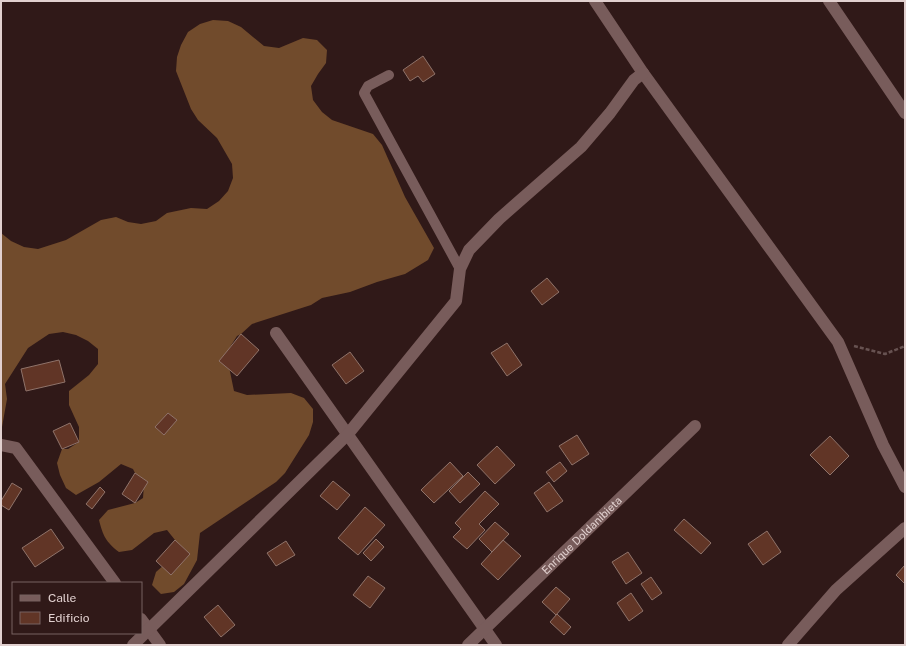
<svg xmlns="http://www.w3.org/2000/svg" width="906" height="646" font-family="'Public Sans',sans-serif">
	<rect width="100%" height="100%" fill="#301918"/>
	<!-- forest -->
	<path fill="#714b2c" d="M213 20 228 21 241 27 264 46 279 48 303 38 317 40 327 50 326 63 318 74 311 86 313 100 322 112 332 120 373 134 382 145 405 197 434 248 428 260 405 274 377 282 350 292 322 298 311 305 252 324 241 334 237 336 230 347 228 362 234 391 247 395 291 393 304 398 313 409V422L309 435 285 473 276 482 200 533 197 560 184 584 174 592 161 594 152 585 156 572 165 564 173 553 175 540 167 530 154 533 132 550 119 552C106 542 103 536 99 520L108 510 135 503 143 498 144 484 135 473 133 469 121 464 99 482 76 495 66 488 60 475 57 463 62 449H68L79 442V427L69 405V391L89 375 98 364V349L88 341 76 335 63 332 49 334 28 348 5 384 7 399 2 427 1 428V233L11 241 24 247 38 249 66 240 101 220 116 217 128 222 141 224 156 221 167 213 191 208 207 209 219 201 228 191 233 178 232 164 217 138 198 120 191 109 176 71 177 57 181 45 188 32 200 24Z"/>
	<!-- building -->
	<path fill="#613526" stroke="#8f736a" d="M423 56 435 74 423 82 418 76 410 81 403 70Z
		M547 278 559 292 542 305 531 291Z
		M241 334 259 350 237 376 219 361Z
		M507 343 522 365 507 376 491 353Z
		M350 352 364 371 346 384 332 365Z
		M59 360 65 382 26 391 21 369Z
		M168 413 177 420 164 435 155 427Z
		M70 423 79 442 62 449 53 431Z
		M577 435 589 454 572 465 559 446Z
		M830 436 849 456 830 475 810 455Z
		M497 446 515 465 495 484 477 465Z
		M450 462 463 476 434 503 421 490Z
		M560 462 567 471 554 482 546 472Z
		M468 472 480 484 460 503 449 491Z
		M135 473 148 482 135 503 122 494Z
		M333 481 350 495 337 510 320 496Z
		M549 482 563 501 547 512 534 493Z
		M12 483 22 489 9 510 1 505V501Z
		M100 487 105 492 92 509 86 504Z
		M485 491 499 504 479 524 485 530 467 549 453 537 461 529 455 523Z
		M365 507 385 525 358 555 338 538Z
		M684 519 711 543 701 554 674 530Z
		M495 522 509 534 492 552 479 539Z
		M51 529 64 548 35 567 22 548Z
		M767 531 781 552 763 565 748 544Z
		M376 539 384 547 371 561 363 553Z
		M175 540 190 554 171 575 156 561Z
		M503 540 521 556 498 580 481 564Z
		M286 541 295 555 276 566 267 553Z
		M628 552 642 573 626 584 612 562Z
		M905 565V584L896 575Z
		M368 576 385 588 370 608 353 595Z
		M651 577 662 593 652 600 641 584Z
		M556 587 570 599 556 615 542 602Z
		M631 593 643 611 629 621 617 603Z
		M218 605 235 625 221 637 204 617Z
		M557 614 571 627 564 635 550 622Z"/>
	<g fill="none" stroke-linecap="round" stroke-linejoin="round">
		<!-- path -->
		<path stroke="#675251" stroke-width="2.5" stroke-dasharray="4 2" stroke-linecap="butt" d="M854 346 885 354 905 346"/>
		<!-- lane -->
		<path stroke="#785c5b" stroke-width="10" d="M389 75 368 86 364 93 460 269"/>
		<!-- street -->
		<g stroke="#785c5b" stroke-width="12">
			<path d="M595 1 643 73 838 342 883 445 905 487"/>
			<path d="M829 1 905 113"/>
			<path d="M276 333 496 645"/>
			<path d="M1 445 16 448 115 583"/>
			<path d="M141 619 160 645"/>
			<path d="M133 645 348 434 456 301 460 269 469 250 499 219 581 147 610 113 634 80 643 73"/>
			<path id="s1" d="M468 645 695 426"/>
			<path d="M788 645 836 590 905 528"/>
		</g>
	</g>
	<g text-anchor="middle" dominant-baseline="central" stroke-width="4" stroke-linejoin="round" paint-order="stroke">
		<!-- street labels -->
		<g font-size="11" fill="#e1d0cf" stroke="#301918">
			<text stroke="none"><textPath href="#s1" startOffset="158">Enrique Doldanibieta</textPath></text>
		</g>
	</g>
	<!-- border -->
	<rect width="906" height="646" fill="none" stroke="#e1d0cf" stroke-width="4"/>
	<!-- legend -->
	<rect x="12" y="582" width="130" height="52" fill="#301918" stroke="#776261"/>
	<rect x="20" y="595" width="20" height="6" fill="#785c5b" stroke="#776261"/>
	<text x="48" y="602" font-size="12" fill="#e1d0cf">Calle</text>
	<rect x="20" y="612" width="20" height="12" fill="#613526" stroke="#776261"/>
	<text x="48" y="622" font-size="12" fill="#e1d0cf">Edificio</text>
</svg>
